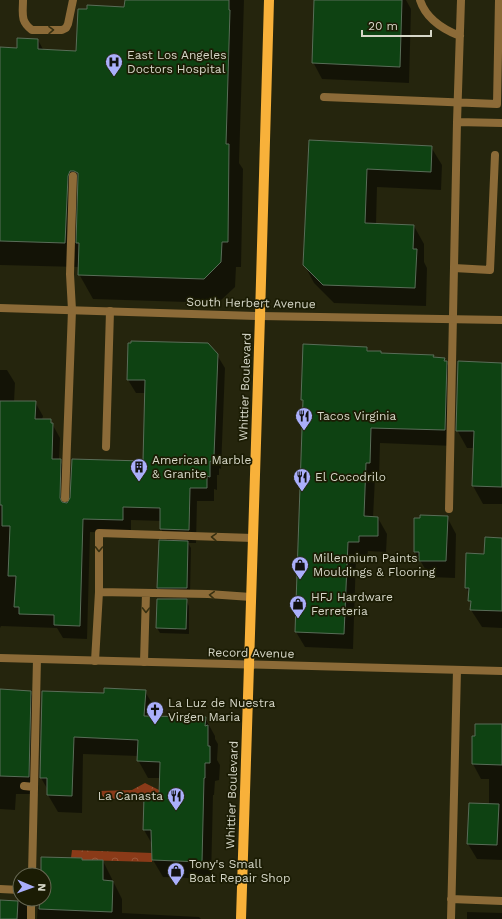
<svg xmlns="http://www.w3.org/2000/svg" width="502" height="919" font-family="'Work Sans',sans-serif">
	<defs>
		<pattern id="forest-crowns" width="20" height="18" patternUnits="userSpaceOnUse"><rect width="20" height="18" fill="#8a3a18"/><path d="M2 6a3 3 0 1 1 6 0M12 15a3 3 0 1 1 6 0" fill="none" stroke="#9a5638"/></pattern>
	</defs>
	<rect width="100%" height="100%" fill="#25250d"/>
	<!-- forest -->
	<path fill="url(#forest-crowns)" d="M145 783 159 790V797L105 799 99 791 132 790Z
		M72 850 152 853V862L82 860 71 858Z"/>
	<!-- shadow -->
	<path fill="#0007" d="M126 0H244L239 163 243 169 241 267H236L235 287 218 303 93 299 79 274V267L0 265V48L18 49 38 40 44 51 77 52 125 8Z
		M315 0H406L411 9 409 83 322 79 313 62Z
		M309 141 431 147 442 165 441 190 377 187 376 224 414 226 424 244V262L427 268 426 306 334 303 314 283 304 264Z
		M367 348 369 352 381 354 433 356 434 358 444 359 455 377 454 446 380 443 379 478H375L373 518H378L387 534 386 552 368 551 367 558 356 557 353 649 305 647 296 632 304 403 302 400Z
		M217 355 225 368 221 469 219 468V475H217V490L214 489V501H197L196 543H188L191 548 190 594 162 593 158 587 168 542 161 529V521L131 520V533L90 532 87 639 63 638 57 628 1 626 0 628V370H7L15 383 14 402H35L43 416 42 420H50L60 438 59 460 68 473 67 504 144 462 146 393H136L128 380Z
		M502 364V504H483L473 486 474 448H467L457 430Z
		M447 517 456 534 455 578 430 577 415 552V519Z
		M502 539V628L482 627 471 610 470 594 466 588 485 555Z
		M186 600 189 606V634L160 633 157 628Z
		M105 689 144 690 155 708V717L205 718 215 736V739L218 744 217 760 220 765 219 780 215 781 214 795H213L211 879 163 877 153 860 152 844 144 830 160 798V778H148L138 760V756L83 754 82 813 58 812 48 795V790L41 778 105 694Z
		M0 690 30 692 40 709 38 794H16L15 810 0 809Z
		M502 725V860L477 859 468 844 470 804 489 805V779H481L473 764 476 737Z
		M82 861H103L122 899V913L199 917 201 919H37L38 902H41V899H44V875H42Z
		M0 901 25 902 35 919H0Z
		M467 912 502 913V919H467Z"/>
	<!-- building -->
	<path fill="#0e4212" stroke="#596d58" d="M125 0H229V10H230L226 144H229L228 242H222L221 262 204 279 78 275 79 243H76L78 176V173L74 171H70L68 176 65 243 0 241V47L17 48V38L38 39V49L76 51 78 9H87V5L124 7Z
		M314 0H402L400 67 312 63Z
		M309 140 432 146 431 172 367 169 365 223 414 225 413 249H417L415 288 323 285 303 265Z
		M131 341 208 343 218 354 214 456 212 455V462L210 461V477L207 476V488H190L189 530 160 529V508L123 507V520L83 519 80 626 54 625V615L19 614V607H14L16 576H8L10 526H2V505H0V401H36L35 419H51V423H53L52 459H61L60 498 62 502 67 503 70 498 72 459 143 461 145 380H127L128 343H131Z
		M303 344 367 347V351H381V353L434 355 433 357 445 358 444 361H447L445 430 371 428 370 463H366L364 516 378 517V536H359V542H348L344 634 295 632 303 400H301Z
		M458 361 502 363V487L472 486 474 431H456Z
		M420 515 448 516 446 561H419V552H414V518H420Z
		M485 537 502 538V611L470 610 471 601H468L469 588H465L466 553 484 554Z
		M159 540 188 541 187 588H157Z
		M157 599H187L186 629 156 628Z
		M104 688 146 690 144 716 206 717 205 726 208 725V746H210V763H205V778H204L202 862 152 860 151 830H143L144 797H159L160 762 137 761 138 740 74 737 72 796 47 795V778H40L42 691 104 693Z
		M0 689 31 691 29 777 0 776Z
		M475 724H502V765L472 764V736H475Z
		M469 803 499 804 497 845 467 844Z
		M41 857 82 858V860H103V880L113 881 112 912 39 909 40 899H44V875H41Z
		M0 900 18 901 17 919H0Z"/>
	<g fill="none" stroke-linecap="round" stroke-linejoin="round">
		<!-- service -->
		<path stroke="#8c6b38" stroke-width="8" d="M23 0C23 14 20 21 32 30H62L66 28 68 24 73 0
			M420 0C426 19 442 29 460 36
			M324 97 497 104 499 0
			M457 122 502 123
			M454 268 490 270 495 155
			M106 447 110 311
			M65 498 72 310 70 274 73 176
			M449 509 457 122 461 0
			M99 592 208 594 251 597
			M95 661 99 592V533L253 538
			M144 662 146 593
			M24 786 34 787
			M32 875 37 659
			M0 889 20 890
			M451 899 502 901
			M31 919V899
			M451 919 457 670"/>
		<!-- minor -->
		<path stroke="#8c6b38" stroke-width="8" d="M0 308 260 316 502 320
			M0 658 502 671"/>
		<!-- primary -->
		<path stroke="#f8b13a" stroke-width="10" d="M241 919 260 316 269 0"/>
	</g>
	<!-- one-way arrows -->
	<defs><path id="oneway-chevron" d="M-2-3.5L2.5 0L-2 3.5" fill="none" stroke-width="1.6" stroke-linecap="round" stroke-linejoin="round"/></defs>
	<g stroke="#373011">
		<use href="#oneway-chevron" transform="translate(51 30) rotate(-1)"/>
		<use href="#oneway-chevron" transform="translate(214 537) rotate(-177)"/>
		<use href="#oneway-chevron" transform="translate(99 549) rotate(91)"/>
		<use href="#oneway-chevron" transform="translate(212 595) rotate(-176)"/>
		<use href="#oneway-chevron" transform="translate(146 610) rotate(91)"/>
	</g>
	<!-- icons -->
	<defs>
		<g id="hospital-pin" transform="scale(0.9)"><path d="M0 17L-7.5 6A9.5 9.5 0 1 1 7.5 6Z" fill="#aaaffb" stroke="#1b1c04"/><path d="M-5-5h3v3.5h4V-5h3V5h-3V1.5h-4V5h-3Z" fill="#111"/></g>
		<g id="restaurant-pin" transform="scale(0.9)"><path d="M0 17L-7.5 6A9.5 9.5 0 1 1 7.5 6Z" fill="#aaaffb" stroke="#1b1c04"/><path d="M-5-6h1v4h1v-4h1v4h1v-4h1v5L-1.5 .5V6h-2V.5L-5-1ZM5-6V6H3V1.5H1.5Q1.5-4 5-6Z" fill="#111"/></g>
		<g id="building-pin" transform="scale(0.9)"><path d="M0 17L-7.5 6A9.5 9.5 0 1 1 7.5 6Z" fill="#aaaffb" stroke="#1b1c04"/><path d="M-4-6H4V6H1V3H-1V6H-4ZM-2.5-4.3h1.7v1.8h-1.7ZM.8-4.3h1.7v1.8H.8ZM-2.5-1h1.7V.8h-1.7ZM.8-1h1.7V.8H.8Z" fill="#111"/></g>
		<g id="shop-pin" transform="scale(0.9)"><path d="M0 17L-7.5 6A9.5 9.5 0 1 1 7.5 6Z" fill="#aaaffb" stroke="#1b1c04"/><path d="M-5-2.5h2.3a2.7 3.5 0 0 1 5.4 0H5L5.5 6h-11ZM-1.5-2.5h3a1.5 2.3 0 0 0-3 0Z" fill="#111"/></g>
		<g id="church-pin" transform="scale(0.9)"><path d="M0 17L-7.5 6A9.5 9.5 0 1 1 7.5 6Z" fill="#aaaffb" stroke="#1b1c04"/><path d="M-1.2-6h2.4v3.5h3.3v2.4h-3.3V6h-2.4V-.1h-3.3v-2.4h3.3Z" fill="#111"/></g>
	</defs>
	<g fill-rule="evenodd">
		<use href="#hospital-pin" x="114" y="62"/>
		<use href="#restaurant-pin" x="304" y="416"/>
		<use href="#building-pin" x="139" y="467"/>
		<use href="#restaurant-pin" x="302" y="477"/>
		<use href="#shop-pin" x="300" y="565"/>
		<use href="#shop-pin" x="298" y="604"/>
		<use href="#church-pin" x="155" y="710"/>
		<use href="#restaurant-pin" x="176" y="796"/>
		<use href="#shop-pin" x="176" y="871"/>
	</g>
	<g text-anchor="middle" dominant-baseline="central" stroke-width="3.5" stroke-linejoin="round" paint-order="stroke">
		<!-- poi labels -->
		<g font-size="12" fill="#d6d7c8" stroke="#1b1c04" text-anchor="start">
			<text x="127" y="55">East Los Angeles<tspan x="127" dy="14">Doctors Hospital</tspan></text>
			<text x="317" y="416">Tacos Virginia</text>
			<text x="152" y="460">American Marble<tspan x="152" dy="14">&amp; Granite</tspan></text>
			<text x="315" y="477">El Cocodrilo</text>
			<text x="313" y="558">Millennium Paints<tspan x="313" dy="14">Mouldings &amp; Flooring</tspan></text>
			<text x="311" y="597">HFJ Hardware<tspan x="311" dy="14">Ferreteria</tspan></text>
			<text x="168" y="703">La Luz de Nuestra<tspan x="168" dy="14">Virgen Maria</tspan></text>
			<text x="163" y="796" text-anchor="end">La Canasta</text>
			<text x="189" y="864">Tony's Small<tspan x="189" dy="14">Boat Repair Shop</tspan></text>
		</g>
		<!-- street labels -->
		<g font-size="12" fill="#d6d7c8" stroke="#1b1c04">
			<text transform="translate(251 303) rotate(1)">South Herbert Avenue</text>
			<text transform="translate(245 387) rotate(-88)">Whittier Boulevard</text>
			<text transform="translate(251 653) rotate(1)">Record Avenue</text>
			<text transform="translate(232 795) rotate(-88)">Whittier Boulevard</text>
		</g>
	</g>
	<!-- north arrow -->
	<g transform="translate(32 887) rotate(92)"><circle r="19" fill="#1b1c04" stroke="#666752"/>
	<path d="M0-3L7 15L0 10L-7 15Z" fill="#aaaffb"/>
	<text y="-6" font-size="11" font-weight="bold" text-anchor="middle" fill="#d6d7c8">N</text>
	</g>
	<!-- scale -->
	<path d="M362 30v6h69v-6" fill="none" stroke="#d6d7c8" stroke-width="2"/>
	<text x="368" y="30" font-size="12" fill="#d6d7c8" stroke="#1b1c04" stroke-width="3" paint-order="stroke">20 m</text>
</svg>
